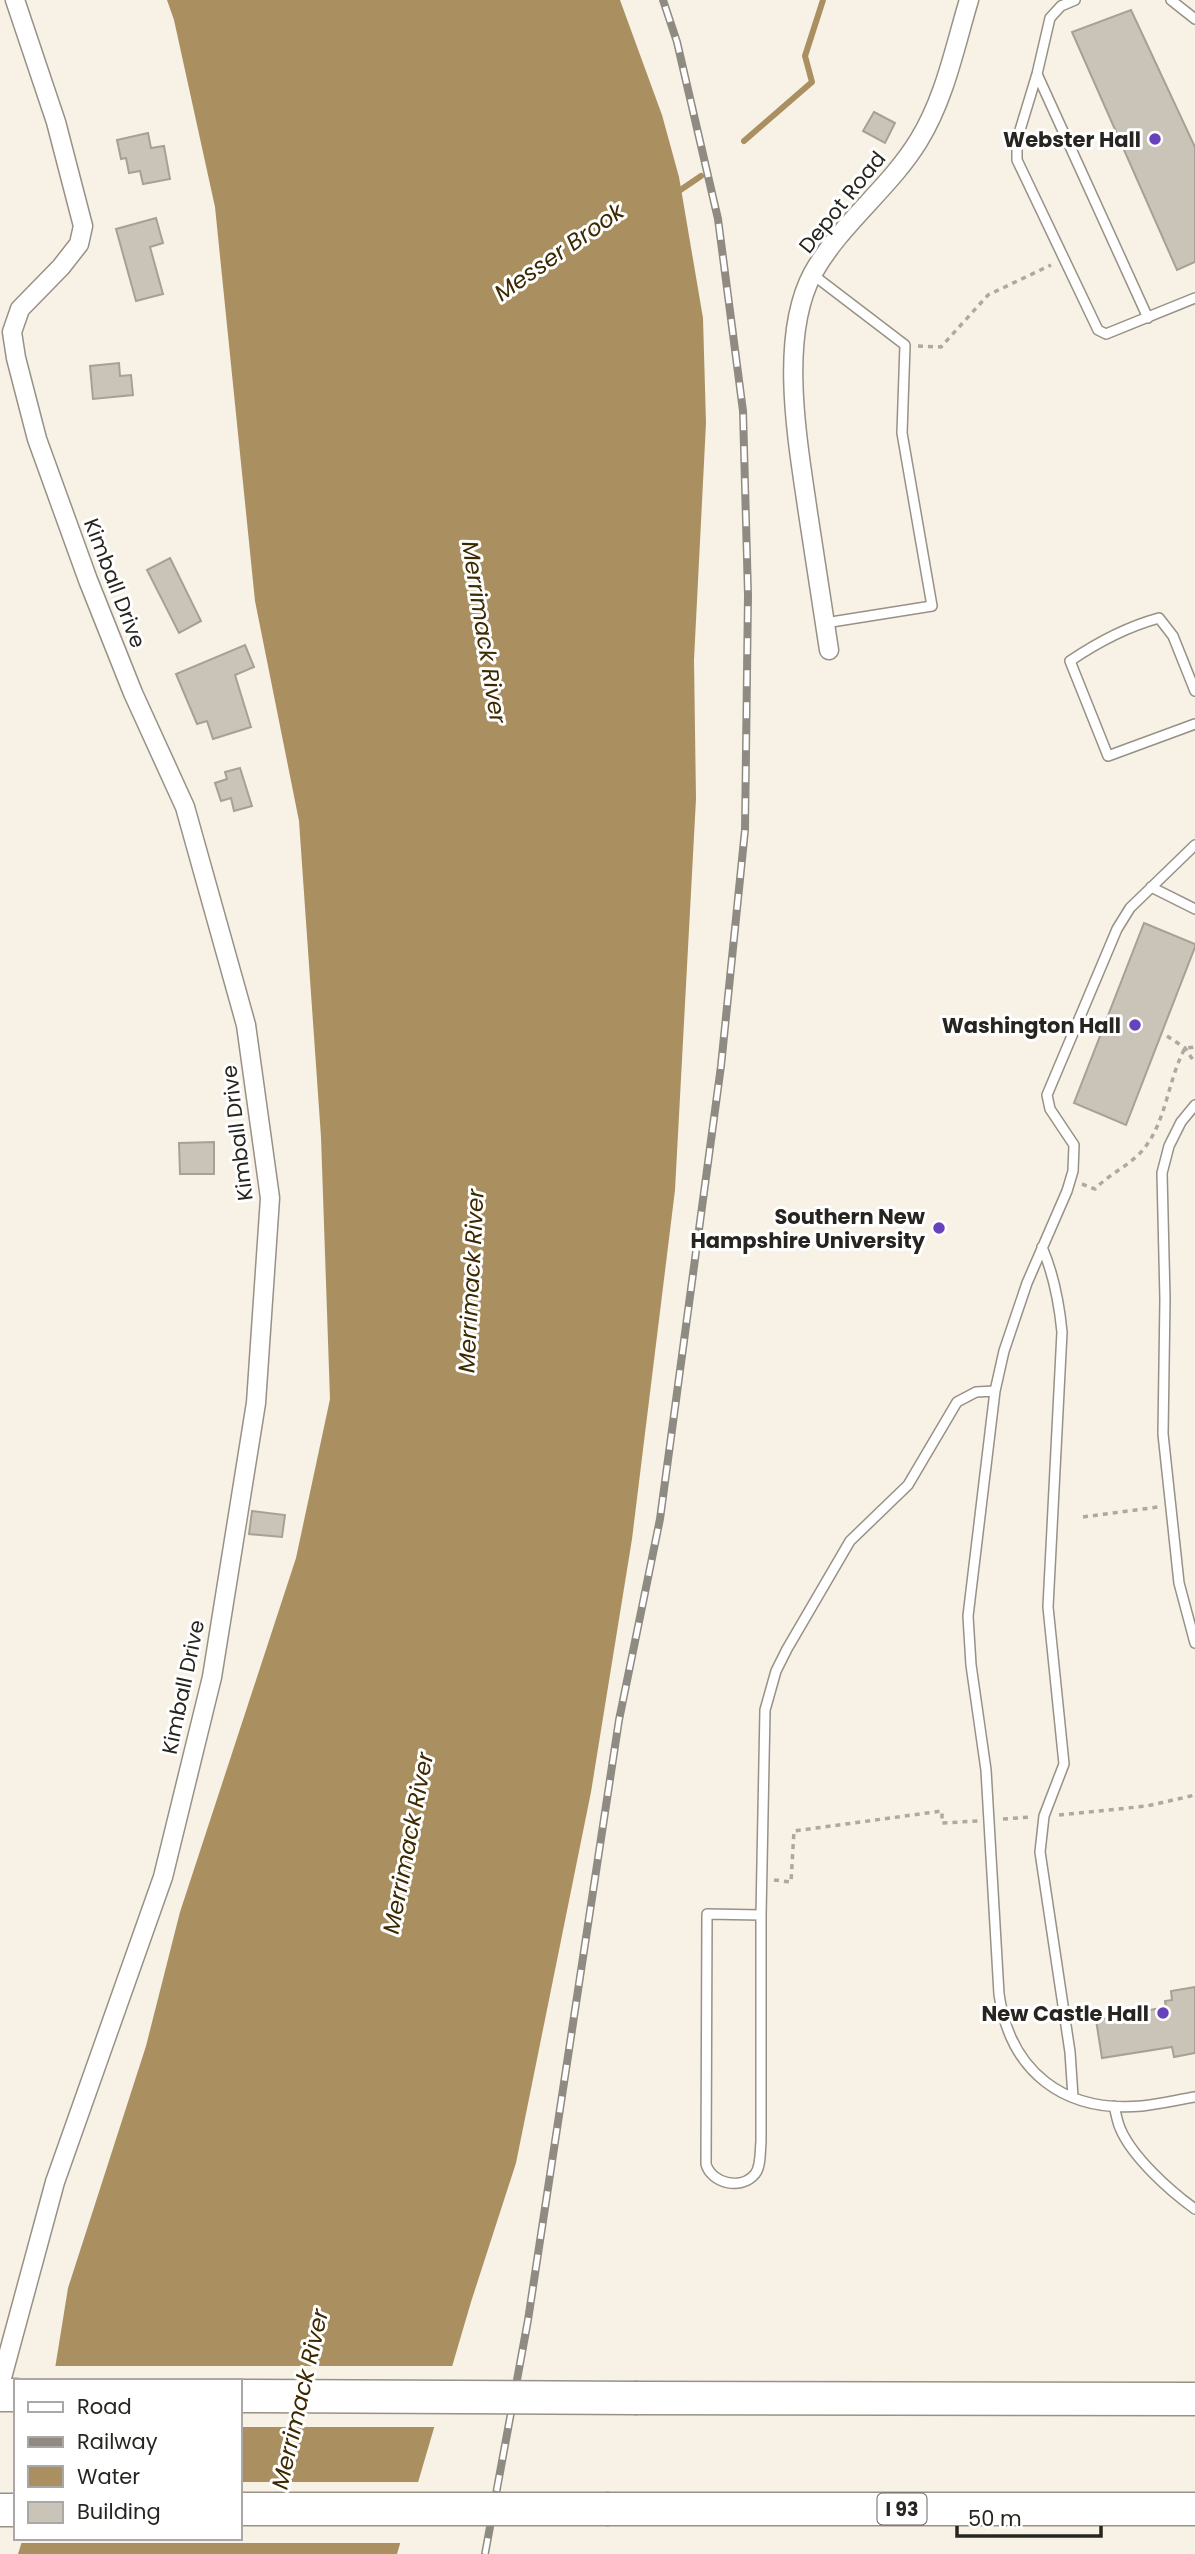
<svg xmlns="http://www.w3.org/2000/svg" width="1195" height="2554" font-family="Poppins,sans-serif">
	<rect width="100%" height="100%" fill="#f8f1e5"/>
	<!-- water -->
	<path fill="#aa9061" d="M167 0H620L662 115 679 177 703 318 706 423 694 660 696 799 675 1190 632 1539 591 1792 516 2163 471 2302 397 2554H18L23 2538H240V2381H53L68 2288 146 2046 180 1912 296 1558 330 1399 321 1137 299 821 255 601 215 207 174 20Z"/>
	<!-- pier -->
	<path fill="#f8f1e5" d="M52 2366H456L438 2427H240V2381H50Z
		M240 2482H422L404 2543H18L19 2538H240Z"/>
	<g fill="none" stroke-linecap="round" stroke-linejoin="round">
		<!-- stream -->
		<path stroke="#aa9061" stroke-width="6" d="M744 141 812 82 805 56 823 0
			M676 193 701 176"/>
	</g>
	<!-- building -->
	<path fill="#cac3b8" stroke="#a6a095" stroke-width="2" d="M1131 10 1195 147V262L1177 270 1072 32Z
		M874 112 895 123 885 143 863 131Z
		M148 133 151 148 164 146 170 179 143 184 140 171 129 173 126 158 121 159 117 140Z
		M156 218 163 243 150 247 163 294 136 301 116 229Z
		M119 363 120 376 131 375 133 395 93 399 90 366Z
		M170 558 201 621 179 633 147 570Z
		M245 645 254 667 235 675 251 727 213 739 207 721 197 724 176 674Z
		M240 768 252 806 234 811 231 798 221 801 215 783 227 779 225 772Z
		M1144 923 1195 944V947L1126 1125 1074 1103Z
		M214 1142V1174H180L179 1143Z
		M252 1511 285 1515 282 1537 249 1534Z
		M1195 1987V2053L1174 2057 1172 2047 1102 2058 1096 2020 1166 2007 1165 2001 1172 2000 1171 1991Z"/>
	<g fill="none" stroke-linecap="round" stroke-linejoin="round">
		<!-- lane casing -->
		<g stroke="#979186" stroke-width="12">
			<path id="lane" d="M1075 0 1061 6 1050 18 1037 74 1017 140V160L1098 330 1106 334 1195 298
				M1171 0 1195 19
				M1037 74 1148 318
				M812 274 905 345 902 433 932 606 825 623
				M1195 691 1173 636 1159 618C1126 627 1098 642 1070 661L1108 756 1195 724
				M1195 845 1130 908 1117 929 1047 1095 1050 1109 1074 1145 1073 1171 1067 1191 1027 1283 1004 1351 995 1391 968 1616 971 1665 986 1770 999 1994C1010 2072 1064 2113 1142 2106 1160 2104 1177 2100 1195 2097
				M1151 887 1195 909
				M1195 1105 1181 1122 1169 1146 1162 1173 1165 1299 1163 1434 1179 1583 1195 1643
				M1042 1247C1054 1275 1059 1301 1062 1332L1048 1607 1064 1764 1044 1816 1040 1852 1070 2052 1073 2097
				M761 1915 707 1914 706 2164C711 2183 741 2191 755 2174 761 2167 760 2151 761 2142V1915L765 1710 776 1671 787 1649 850 1541 908 1485 957 1402 976 1392 995 1391
				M1114 2106C1116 2113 1117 2121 1120 2128 1132 2157 1170 2191 1195 2209"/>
		</g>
		<!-- street casing -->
		<g stroke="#979186" stroke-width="21">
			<path id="street" d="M829 650C822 605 815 559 808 513 798 443 778 338 813 273 841 223 890 188 919 140 945 98 955 46 969 0
				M0 2385 55 2182 163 1877 212 1677 256 1403 270 1198 246 1025 185 807 133 693 88 580 37 439 16 358 12 332 20 309 61 267 79 244 83 226 56 122 15 0"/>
		</g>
		<!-- highway casing -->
		<g stroke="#979186" stroke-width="35">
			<path id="highway" d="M0 2395H16
				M638 2398 1195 2399
				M609 2509H1195
				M0 2510H16"/>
		</g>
		<!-- path -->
		<path stroke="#aea99f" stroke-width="3.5" stroke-dasharray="5 5" stroke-linecap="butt" d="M918 346 941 347 988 295 1051 265
			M1167 1036 1185 1048 1195 1063
			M1082 1184 1095 1189C1110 1173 1133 1164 1146 1146 1167 1117 1168 1080 1185 1048L1195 1047
			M1083 1517 1158 1507
			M1059 1815 1147 1806 1195 1795
			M1003 1819 1030 1817
			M774 1880 791 1882 794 1831 942 1811V1823L978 1821"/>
		<!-- lane -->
		<use href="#lane" stroke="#fff" stroke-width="9"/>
		<!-- street -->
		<use href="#street" stroke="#fff" stroke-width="18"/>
		<!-- highway -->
		<use href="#highway" stroke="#fff" stroke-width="32"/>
		<!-- rail casing -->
		<g stroke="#8f8b82" stroke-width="8">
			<path id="rail" d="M485 2554 528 2320 619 1720 660 1519 721 1066 745 830 748 595 743 411 718 219 677 42 663 0"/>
		</g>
		<!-- rail -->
		<use href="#rail" stroke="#fff" stroke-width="5" stroke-dasharray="16" stroke-linecap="butt"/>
		<!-- highway-bridge casing -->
		<g stroke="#979186" stroke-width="35" stroke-linecap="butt">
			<path id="highway-bridge" d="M240 2396 638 2398
				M240 2509H609"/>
		</g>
		<!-- highway-bridge -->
		<use href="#highway-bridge" stroke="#fff" stroke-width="32"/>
	</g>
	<!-- markers -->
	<g fill="#6643bb" stroke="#fff" stroke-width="2.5">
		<circle cx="1155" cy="139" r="7"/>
		<circle cx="1135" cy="1025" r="7"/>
		<circle cx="939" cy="1228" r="7"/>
		<circle cx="1163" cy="2013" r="7"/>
	</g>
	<g text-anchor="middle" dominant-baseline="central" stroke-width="6" stroke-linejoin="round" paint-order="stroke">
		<!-- shield labels -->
		<rect fill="#fff" stroke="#686663" stroke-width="2" x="877.5" y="2493.5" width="49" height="31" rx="5"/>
		<g font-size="19" font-weight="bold" fill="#272520">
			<text x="902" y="2509">I 93</text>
		</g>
		<!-- poi labels -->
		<g font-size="21" font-weight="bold" fill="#272520" stroke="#fff" text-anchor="end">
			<text x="1141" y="139">Webster Hall</text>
			<text x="1121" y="1025">Washington Hall</text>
			<text x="925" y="1216">Southern New<tspan x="925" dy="24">Hampshire University</tspan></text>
			<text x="1149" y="2013">New Castle Hall</text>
		</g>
		<!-- street labels -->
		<g font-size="21" fill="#272520" stroke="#fff">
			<text transform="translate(842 202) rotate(-51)">Depot Road</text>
			<text transform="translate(115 583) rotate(69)">Kimball Drive</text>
			<text transform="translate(237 1133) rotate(-97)">Kimball Drive</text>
			<text transform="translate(183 1687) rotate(-78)">Kimball Drive</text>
		</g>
		<!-- water labels -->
		<g font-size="23" font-style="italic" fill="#3c2901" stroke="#fff">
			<text transform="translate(559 252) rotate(-35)">Messer Brook</text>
			<text transform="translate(484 632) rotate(81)">Merrimack River</text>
			<text transform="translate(471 1281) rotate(-87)">Merrimack River</text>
			<text transform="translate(408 1843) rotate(-79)">Merrimack River</text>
			<text transform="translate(300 2399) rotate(-77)">Merrimack River</text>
		</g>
	</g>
	<!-- legend -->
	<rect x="14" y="2379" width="228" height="161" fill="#ffffff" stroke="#a9a8a6" stroke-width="2"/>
	<rect x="28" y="2402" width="35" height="10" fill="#ffffff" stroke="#a9a8a6" stroke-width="2"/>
	<text x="77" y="2414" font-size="21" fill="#272520">Road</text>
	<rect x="28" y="2437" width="35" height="10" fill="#8f8b82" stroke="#a9a8a6" stroke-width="2"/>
	<text x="77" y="2449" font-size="21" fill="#272520">Railway</text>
	<rect x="28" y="2466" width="35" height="21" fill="#aa9061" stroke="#a9a8a6" stroke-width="2"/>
	<text x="77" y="2484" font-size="21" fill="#272520">Water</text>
	<rect x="28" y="2502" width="35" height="21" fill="#cac3b8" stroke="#a9a8a6" stroke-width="2"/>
	<text x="77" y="2519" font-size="21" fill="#272520">Building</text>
	<!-- scale -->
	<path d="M957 2526v10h144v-10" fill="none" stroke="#272520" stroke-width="3.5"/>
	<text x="968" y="2526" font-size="21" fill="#272520" stroke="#ffffff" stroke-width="5" paint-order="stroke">50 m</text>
</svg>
